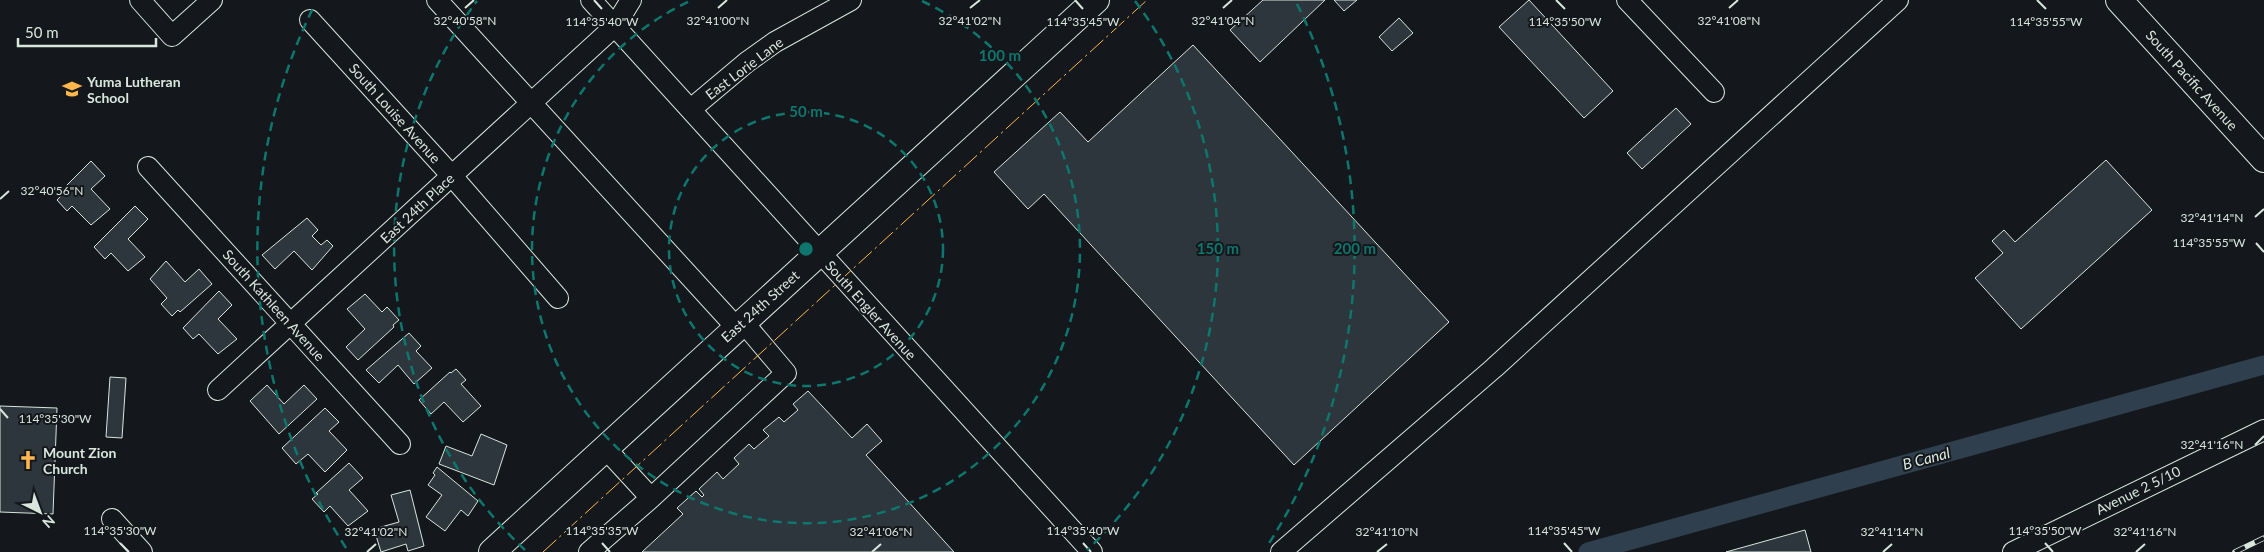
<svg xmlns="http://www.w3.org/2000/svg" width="2264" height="552" font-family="Lato,sans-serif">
	<rect width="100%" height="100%" fill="#14181c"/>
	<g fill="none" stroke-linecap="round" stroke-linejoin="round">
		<!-- canal -->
		<path stroke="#2f3f4d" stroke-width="19" d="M1588 552 2264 365"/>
	</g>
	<!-- building -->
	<path fill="#2c363c" stroke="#d8e6dc" d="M1263 0H1325L1260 62 1230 30Z
		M1334 0H1357L1344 11Z
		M1529 0 1613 91 1584 118 1499 27Z
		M1399 18 1413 33 1392 51 1379 37Z
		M1193 45 1449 322 1294 465 1044 194 1028 209 994 172 1060 112 1088 142Z
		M1676 108 1691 124 1642 169 1627 153Z
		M2106 160 2152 210 2021 329 1975 278 2003 253 1992 241 2004 230 2015 242Z
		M91 161 105 176 91 189 110 209 91 225 72 206 67 211 57 200 63 194 61 191Z
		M135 206 148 219 128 239 145 257 128 271 111 253 105 259 94 247Z
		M307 218 318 230 312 236 321 245 327 240 333 246 312 270 294 251 275 269 262 255Z
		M166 261 185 282 199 269 212 284 180 312 178 310 172 316 161 304 167 298 150 279Z
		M219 291 232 305 218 319 237 339 218 354 199 334 193 339 183 328Z
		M365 294 382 312 387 307 399 320 393 325 394 327 358 360 346 347 365 329 347 309Z
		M409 333 421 346 416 351 432 368 414 384 398 365 379 383 366 370Z
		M456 369 466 380 461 384 481 406 463 422 444 402 431 414 419 400 450 372 451 373Z
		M110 377 126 378 122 438 106 437Z
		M267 385 284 404 304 385 317 399 279 434 250 401Z
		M808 391 852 438 867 424 882 441 866 455 954 552H642L683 514 677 508 696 491 702 497 704 495 699 489 717 472 723 479 739 464 734 458 749 444 754 449 769 436 763 430 779 417 784 422 798 410 793 404Z
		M0 406 57 408 53 514 0 512Z
		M325 408 339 422 329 431 347 450 325 472 308 454 296 464 282 448Z
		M481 434 507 445 494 485 439 464 446 446 472 456Z
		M349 463 363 478 349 490 368 511 348 526 330 506 324 512 312 499 318 494 316 493Z
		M437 467 478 501 468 516 461 510 445 531 426 517 442 495 428 485 435 475 433 473Z
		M410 490 424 546 408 551 406 544 381 552 374 529 399 522 391 495Z
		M1805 530 1811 552H1726Z"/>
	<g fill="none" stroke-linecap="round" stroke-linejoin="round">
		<!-- minor casing -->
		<g stroke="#d8e6dc" stroke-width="22">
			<path id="minor" d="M140 0 172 36 212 0
				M437 0 736 327
				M591 0 1092 552
				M1627 0 1714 92
				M310 20 452 176 558 298
				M691 109 747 62 775 42 851 0
				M148 167 400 444
				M218 390 615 26 631 0
				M605 448 651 498 786 373 743 322
				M112 519 142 552
				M589 552 651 498
				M1281 552 1494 368 1898 0
				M2013 552 2264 430"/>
		</g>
		<!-- major casing -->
		<g stroke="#d8e6dc" stroke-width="28">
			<path id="major" d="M2119 0 2264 159
				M492 552 1096 0"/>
		</g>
		<!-- minor -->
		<use href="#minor" stroke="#14181c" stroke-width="20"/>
		<!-- major -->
		<use href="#major" stroke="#14181c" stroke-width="26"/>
		<!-- rail casing -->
		<g stroke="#d8e6dc" stroke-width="5.5">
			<path id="rail" d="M2235 552 2264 538"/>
		</g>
		<!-- rail -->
		<use href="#rail" stroke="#14181c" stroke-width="4" stroke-dasharray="11" stroke-linecap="butt"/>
		<!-- power -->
		<path stroke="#ffb74d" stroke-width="1" stroke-dasharray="18 4 2.5 4" stroke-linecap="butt" d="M543 552 1147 0"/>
	</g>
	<!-- ticks -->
	<path fill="none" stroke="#d8e6dc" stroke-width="2" d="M594 0 602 9M1075 0 1083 9M1556 0 1565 9M2037 0 2046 9M465 8 474 0M718 8 727 0M970 8 980 0M1223 8 1232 0M1729 8 1738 0M0 199 9 191M2255 217 2264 209M2256 243 2264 252M0 409 8 418M2255 445 2264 436M120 543 129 552M602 543 610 552M1083 543 1091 552M1564 543 1572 552M2045 543 2053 552M367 552 376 544M872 552 881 544M1377 552 1387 544M1883 552 1892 544M2136 552 2145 544"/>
	<!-- distance rings -->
	<g fill="none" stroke="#0f766e" stroke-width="2.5" stroke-dasharray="9 6">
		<circle cx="806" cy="249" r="137"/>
		<path d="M922 1A274 274 0 1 1 690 1"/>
		<path d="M525 550A412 412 0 0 1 477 1M1135 1A412 412 0 0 1 1087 550"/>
		<path d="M346 548A549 549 0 0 1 315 4M1297 4A549 549 0 0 1 1266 548"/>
	</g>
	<!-- icons -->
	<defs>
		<g id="school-bare" transform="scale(1.5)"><path d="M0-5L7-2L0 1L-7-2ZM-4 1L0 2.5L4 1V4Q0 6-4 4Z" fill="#ffb74d" stroke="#14181c" stroke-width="2.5" paint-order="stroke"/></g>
		<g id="church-bare" transform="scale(1.5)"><path d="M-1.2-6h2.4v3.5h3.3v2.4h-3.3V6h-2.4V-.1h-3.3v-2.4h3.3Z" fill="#ffb74d" stroke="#14181c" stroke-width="2.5" paint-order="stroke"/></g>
	</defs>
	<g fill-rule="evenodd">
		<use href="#school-bare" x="72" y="89"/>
		<use href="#church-bare" x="28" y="460"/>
	</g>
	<g text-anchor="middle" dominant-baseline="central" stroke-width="4" stroke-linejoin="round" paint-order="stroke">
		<!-- street labels -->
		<g font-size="14" fill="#d8e6dc" stroke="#14181c">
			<text transform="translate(744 68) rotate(-37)">East Lorie Lane</text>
			<text transform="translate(2192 80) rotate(48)">South Pacific Avenue</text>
			<text transform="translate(395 113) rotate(48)">South Louise Avenue</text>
			<text transform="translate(417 208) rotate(-43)">East 24th Place</text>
			<text transform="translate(274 305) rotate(48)">South Kathleen Avenue</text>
			<text transform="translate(760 306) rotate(-42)">East 24th Street</text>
			<text transform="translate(871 310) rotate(48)">South Engler Avenue</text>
			<text transform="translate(2138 490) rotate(-26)">Avenue 2 5/10</text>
		</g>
		<!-- poi labels -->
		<g font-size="14" font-weight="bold" fill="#d8e6dc" stroke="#14181c" text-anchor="start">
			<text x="87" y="81">Yuma Lutheran<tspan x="87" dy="16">School</tspan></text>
			<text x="43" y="452">Mount Zion<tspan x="43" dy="16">Church</tspan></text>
		</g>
		<!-- water labels -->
		<g font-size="15" font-style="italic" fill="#d8e6dc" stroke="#14181c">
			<text transform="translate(1926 458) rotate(-15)">B Canal</text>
		</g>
	</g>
	<g font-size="12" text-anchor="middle" fill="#d8e6dc" stroke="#14181c" stroke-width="4" stroke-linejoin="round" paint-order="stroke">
		<text x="465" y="25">32°40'58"N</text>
		<text x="718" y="25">32°41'00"N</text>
		<text x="970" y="25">32°41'02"N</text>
		<text x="1223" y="25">32°41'04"N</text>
		<text x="1729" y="25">32°41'08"N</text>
		<text x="602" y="26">114°35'40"W</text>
		<text x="1083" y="26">114°35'45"W</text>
		<text x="1565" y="26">114°35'50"W</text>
		<text x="2046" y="26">114°35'55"W</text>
		<text x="52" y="195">32°40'56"N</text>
		<text x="2212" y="222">32°41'14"N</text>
		<text x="2209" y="247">114°35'55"W</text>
		<text x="55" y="423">114°35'30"W</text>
		<text x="2212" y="449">32°41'16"N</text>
		<text x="120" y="535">114°35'30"W</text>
		<text x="602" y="535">114°35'35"W</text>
		<text x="1083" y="535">114°35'40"W</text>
		<text x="1564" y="535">114°35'45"W</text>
		<text x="2045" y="535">114°35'50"W</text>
		<text x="376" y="536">32°41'02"N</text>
		<text x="881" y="536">32°41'06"N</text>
		<text x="1387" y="536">32°41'10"N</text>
		<text x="1892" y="536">32°41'14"N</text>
		<text x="2145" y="536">32°41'16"N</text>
	</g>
	<circle cx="806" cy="249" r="8" fill="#0f766e" stroke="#14181c" stroke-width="2.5"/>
	<g font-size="15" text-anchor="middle" font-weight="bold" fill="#0f766e" stroke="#14181c" stroke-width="4" stroke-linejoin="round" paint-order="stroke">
		<text x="1000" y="61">100 m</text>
		<text x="806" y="117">50 m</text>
		<text x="1218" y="254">150 m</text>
		<text x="1355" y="254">200 m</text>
	</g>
	<!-- north arrow -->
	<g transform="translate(40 512) rotate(138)" stroke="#14181c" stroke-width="4" paint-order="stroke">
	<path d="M0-4L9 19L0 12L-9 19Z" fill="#d8e6dc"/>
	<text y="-8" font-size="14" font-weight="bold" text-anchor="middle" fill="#d8e6dc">N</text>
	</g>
	<!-- scale -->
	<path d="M18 38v8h138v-8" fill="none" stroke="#d8e6dc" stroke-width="2.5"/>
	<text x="25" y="38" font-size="15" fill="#d8e6dc" stroke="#14181c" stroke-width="4" paint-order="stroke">50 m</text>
</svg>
